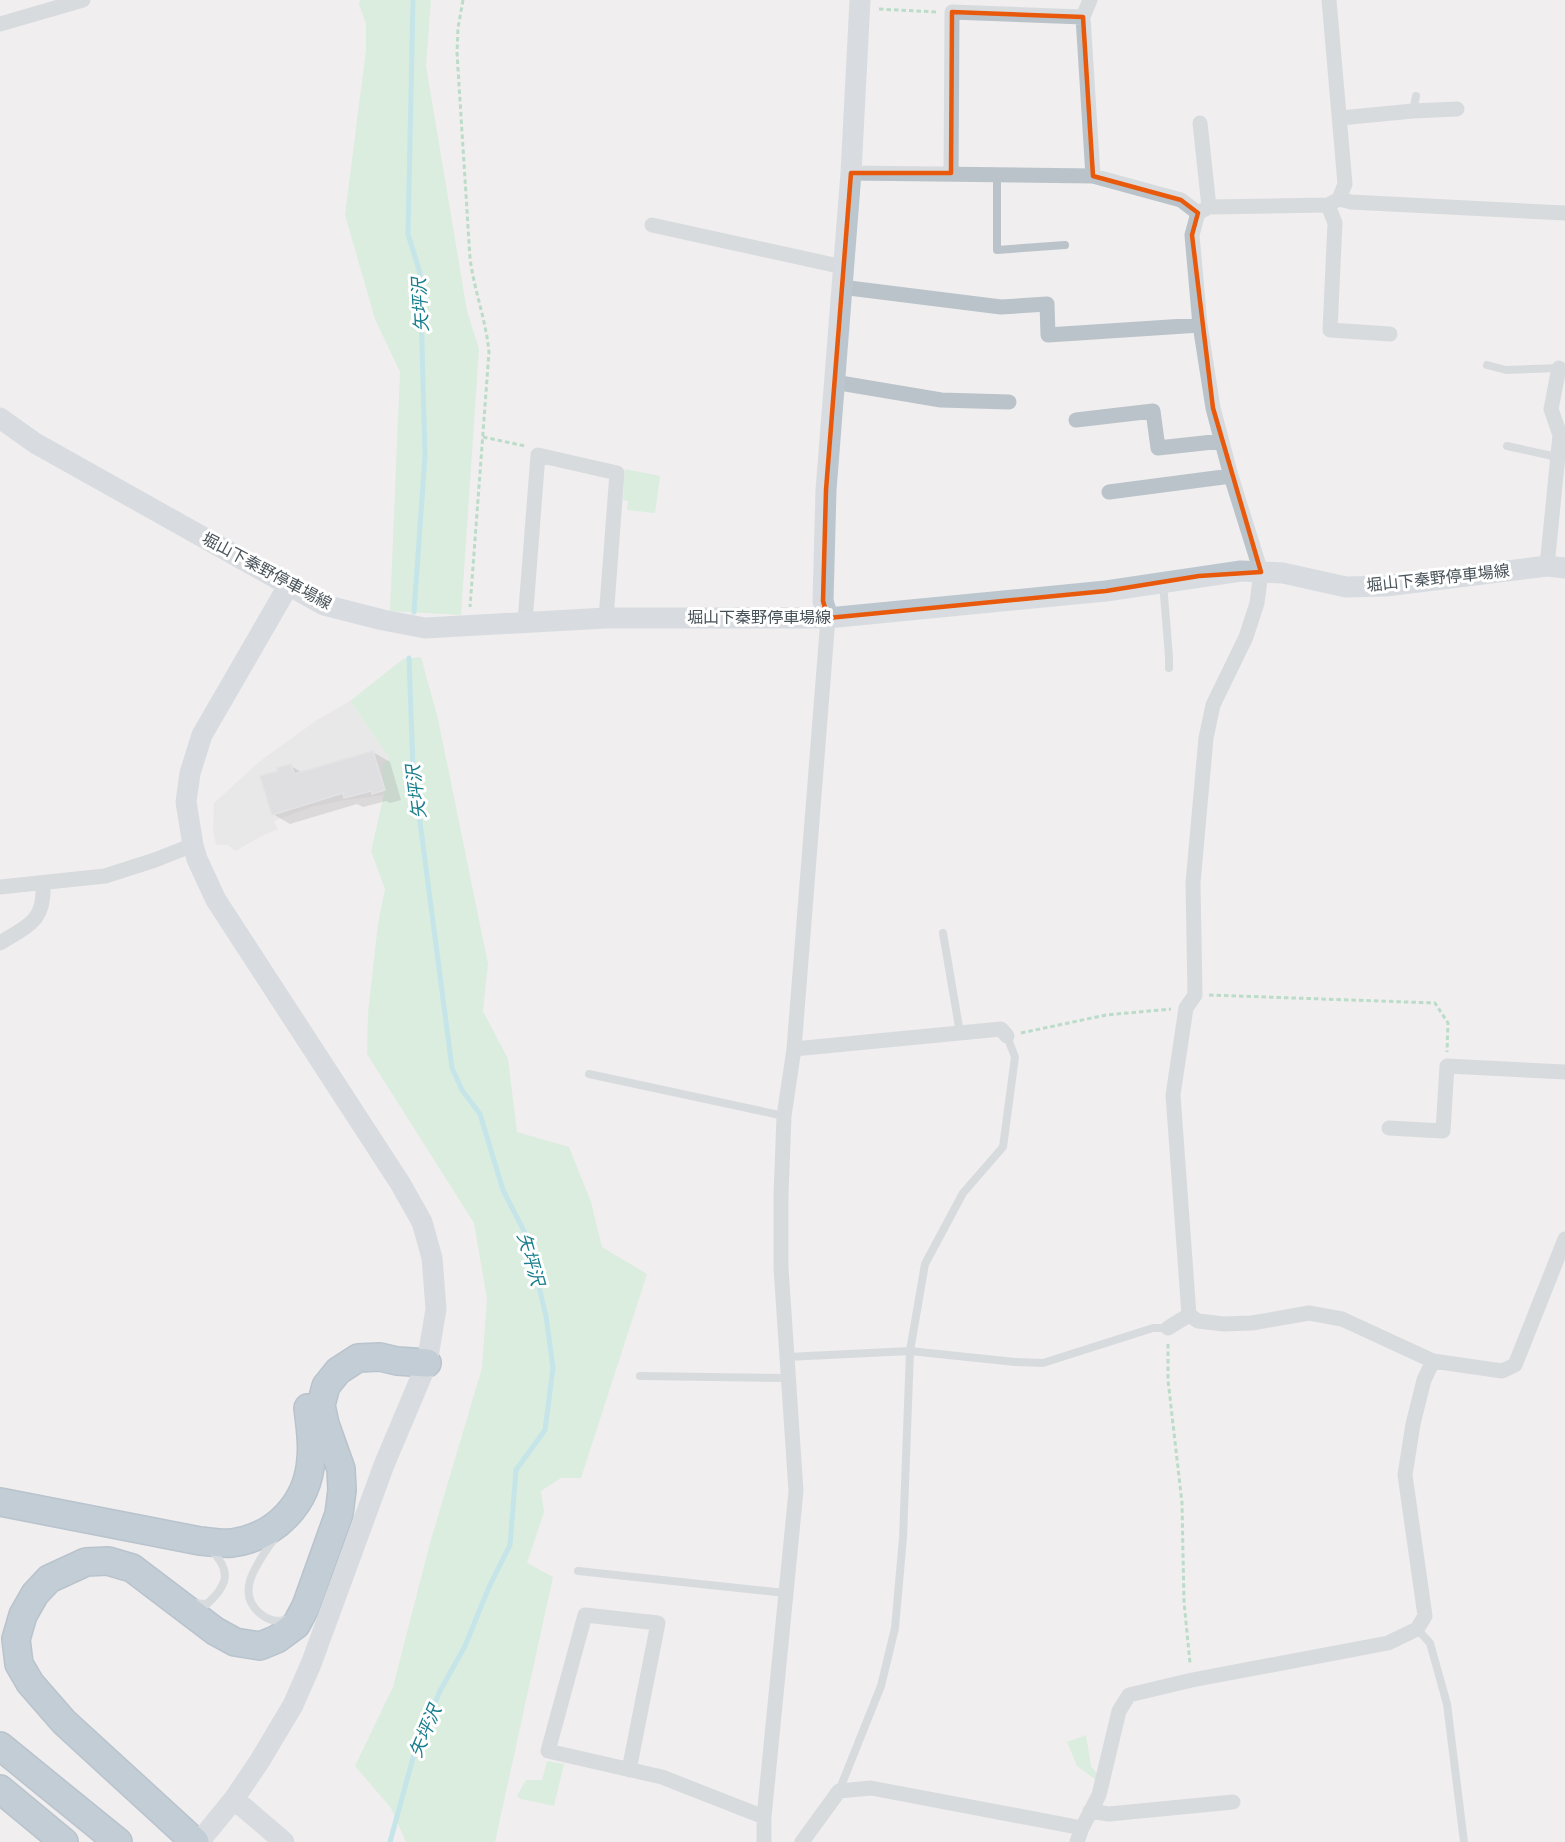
<svg xmlns="http://www.w3.org/2000/svg" width="1565" height="1842" font-family="'Work Sans','Noto Sans JP',sans-serif">
	<rect width="100%" height="100%" fill="#f0eeee"/>
	<!-- education -->
	<path fill="#e1dfdf" d="M350 701 390 759 384 795 345 800 311 807 274 821 278 829 260 837 236 851 227 845H216L213 829 214 803 260 761 317 720Z"/>
	<!-- green -->
	<path fill="#c0eacd" d="M360 0H431L426 66 467 311 479 349 461 615 390 611 400 372 375 319 345 215 366 50V24L359 4Z
		M625 469 660 476 655 513 627 510 628 501 623 500Z
		M421 657 438 719 488 964 483 1011 508 1059 517 1132 569 1147 591 1202 602 1247 647 1274 581 1478H561L541 1491 544 1512 527 1563 553 1577 495 1842H406L391 1808 355 1766 393 1687 430 1543 482 1368 487 1299 474 1223 367 1054 368 1013 378 924 385 889 371 851 384 795 382 764 390 759 350 701 403 659Z
		M1086 1735 1091 1766 1097 1774 1096 1780 1077 1766 1067 1742Z
		M547 1761 564 1764 554 1806 521 1799 517 1796 526 1780H542Z"/>
	<!-- shadow -->
	<path fill="#0003" d="M373 752 390 762 401 800 390 803 386 801 363 807 357 804 290 824 273 814 280 772 291 766 303 773Z"/>
	<g fill="none" stroke-linecap="round" stroke-linejoin="round">
		<!-- stream -->
		<path stroke="#91d9e3" stroke-width="5" d="M413 0 408 234 420 273 425 456 414 612
			M390 1842 416 1747 440 1691 465 1646 489 1587 510 1545 516 1470 545 1430 553 1368 546 1316 527 1237 503 1190 480 1114 462 1090 452 1068 413 768 409 658"/>
	</g>
	<!-- building -->
	<path fill="#c9cbd0" stroke="#d2d5d9" stroke-width="1.5" d="M373 751 385 790 372 794 371 791 344 798 343 793 272 815 260 776 278 771 277 768 291 764 294 774Z"/>
	<g fill="none" stroke-linecap="round" stroke-linejoin="round">
		<!-- highway casing -->
		<g stroke="#758fa4" stroke-width="30">
			<path id="highway" d="M0 1502 200 1541C211 1542 222 1544 232 1543 276 1537 308 1503 311 1459 313 1442 310 1425 308 1408
				M0 1746 118 1842
				M0 1789 64 1842
				M195 1842 64 1722 30 1683 19 1664 16 1639 23 1615 35 1594 49 1579 86 1562 108 1561 132 1568 215 1631 235 1642 260 1646 277 1639 296 1625 306 1606 339 1514 342 1490 341 1469 325 1424 321 1405 326 1386 338 1371 358 1358 380 1357 397 1361 427 1363"/>
		</g>
		<!-- path -->
		<path stroke="#7bc59b" stroke-width="3" stroke-dasharray="4.5 3" stroke-linecap="butt" d="M463 0 458 28 457 53 470 258C474 290 486 320 489 352L470 607
			M879 9 936 12
			M483 437 525 446
			M1209 995 1435 1003 1448 1023 1447 1052
			M1021 1033 1106 1015 1171 1009
			M1168 1344V1380L1182 1503 1184 1602 1190 1663"/>
		<!-- lane -->
		<path stroke="#bac3c9" stroke-width="8" d="M1413 111 1416 96
			M997 174V250L1065 245
			M1487 365 1506 370 1559 368
			M1507 446 1557 457
			M1163 583 1169 657V668
			M943 933 960 1033
			M589 1074 784 1116
			M787 1357 910 1351 1015 1362 1043 1363 1153 1328H1168
			M640 1376 788 1378
			M276 1536C261 1559 231 1592 262 1615 270 1621 278 1623 288 1619
			M578 1571 785 1593
			M192 1603 207 1604C228 1585 232 1571 211 1550
			M1417 1629 1430 1643 1447 1704 1464 1842
			M839 1791 881 1686 895 1628 903 1538 910 1351 925 1264 963 1193 1003 1147 1015 1057 1007 1036"/>
		<!-- street -->
		<path stroke="#bac3c9" stroke-width="15" d="M1090 0 1083 17 1093 176
			M0 24 83 0
			M1340 118 1413 111 1457 109
			M1200 123 1209 207
			M851 173 1093 176 1181 200 1198 213
			M951 173 952 12 1083 17
			M1339 199 1351 202 1565 213
			M1328 205 1335 223 1330 330 1390 334
			M652 225 843 267
			M841 287 1001 307 1047 304 1048 335 1200 325
			M834 382 941 400 1009 402
			M1076 420 1153 411 1158 448 1222 441
			M1109 492 1231 476
			M1547 566 1560 435 1551 409 1559 368
			M525 622 538 455 617 473 606 618
			M0 887 105 876 155 860 193 845
			M0 943C29 925 45 921 43 884
			M794 1049 1001 1029 1007 1036
			M1389 1128 1443 1131 1447 1066 1565 1072
			M1189 1315 1173 1095 1186 1008 1195 995 1193 883 1206 738 1213 705 1246 637 1257 603 1261 572 1231 476 1213 408 1200 325 1192 235 1198 213 1209 207 1328 205 1339 199 1345 184 1329 0
			M1189 1315 1198 1321 1224 1324 1252 1323 1309 1313 1342 1319 1433 1361 1502 1371 1515 1365 1565 1239
			M1168 1328 1189 1315
			M629 1770 658 1623 585 1615 548 1751 662 1777 764 1817
			M1090 1811 1109 1814 1233 1802
			M764 1842V1817L796 1491 781 1268V1195L784 1116 794 1049 828 618
			M802 1842 839 1791 871 1788 1082 1828
			M1077 1842 1082 1828 1099 1795 1119 1711 1129 1695 1192 1680 1388 1643 1417 1629 1425 1616 1405 1475 1413 1424 1424 1380 1433 1361"/>
		<!-- secondary -->
		<path stroke="#bbc6ce" stroke-width="21" d="M0 418 35 443 324 605 383 620 425 628 606 618H828L1106 591 1241 571 1283 573 1346 587 1386 586 1547 566 1565 568
			M828 618 823 601 826 490 851 173 860 0
			M234 1799 284 1842
			M199 1842 234 1799 259 1762 293 1705 311 1664 384 1465 427 1363 436 1309 432 1258 422 1222 400 1183 216 900 197 859 193 845 186 802 190 773 202 735 288 586"/>
		<!-- highway -->
		<use href="#highway" stroke="#8aa4b8" stroke-width="27"/>
	</g>
	<!-- marked area -->
	<path d="M0 0H1565V1842H0ZM952 12 1083 17 1093 176 1181 200 1198 213 1192 235 1213 408 1261 572 1199 576 1106 591 828 618 823 601 826 490 851 173H951Z" fill="#f0eeee" fill-opacity=".55" fill-rule="evenodd"/>
	<path fill="none" stroke="#e8590c" stroke-width="4.5" stroke-linejoin="round" d="M952 12 1083 17 1093 176 1181 200 1198 213 1192 235 1213 408 1261 572 1199 576 1106 591 828 618 823 601 826 490 851 173H951Z"/>
	<g text-anchor="middle" dominant-baseline="central" stroke-width="6" stroke-linejoin="round" paint-order="stroke">
		<!-- street labels -->
		<g font-size="16" fill="#485259" stroke="#fff">
			<text transform="translate(267 571) rotate(28)">堀山下秦野停車場線</text>
			<text transform="translate(1438 578) rotate(-6)">堀山下秦野停車場線</text>
			<text x="759" y="617">堀山下秦野停車場線</text>
		</g>
		<!-- water labels -->
		<g font-size="18" font-style="italic" fill="#187e8d" stroke="#fff">
			<text transform="translate(420 305) rotate(-93)">矢坪沢</text>
			<text transform="translate(416 792) rotate(-97)">矢坪沢</text>
			<text transform="translate(531 1259) rotate(74)">矢坪沢</text>
			<text transform="translate(425 1731) rotate(-67)">矢坪沢</text>
		</g>
	</g>
</svg>
